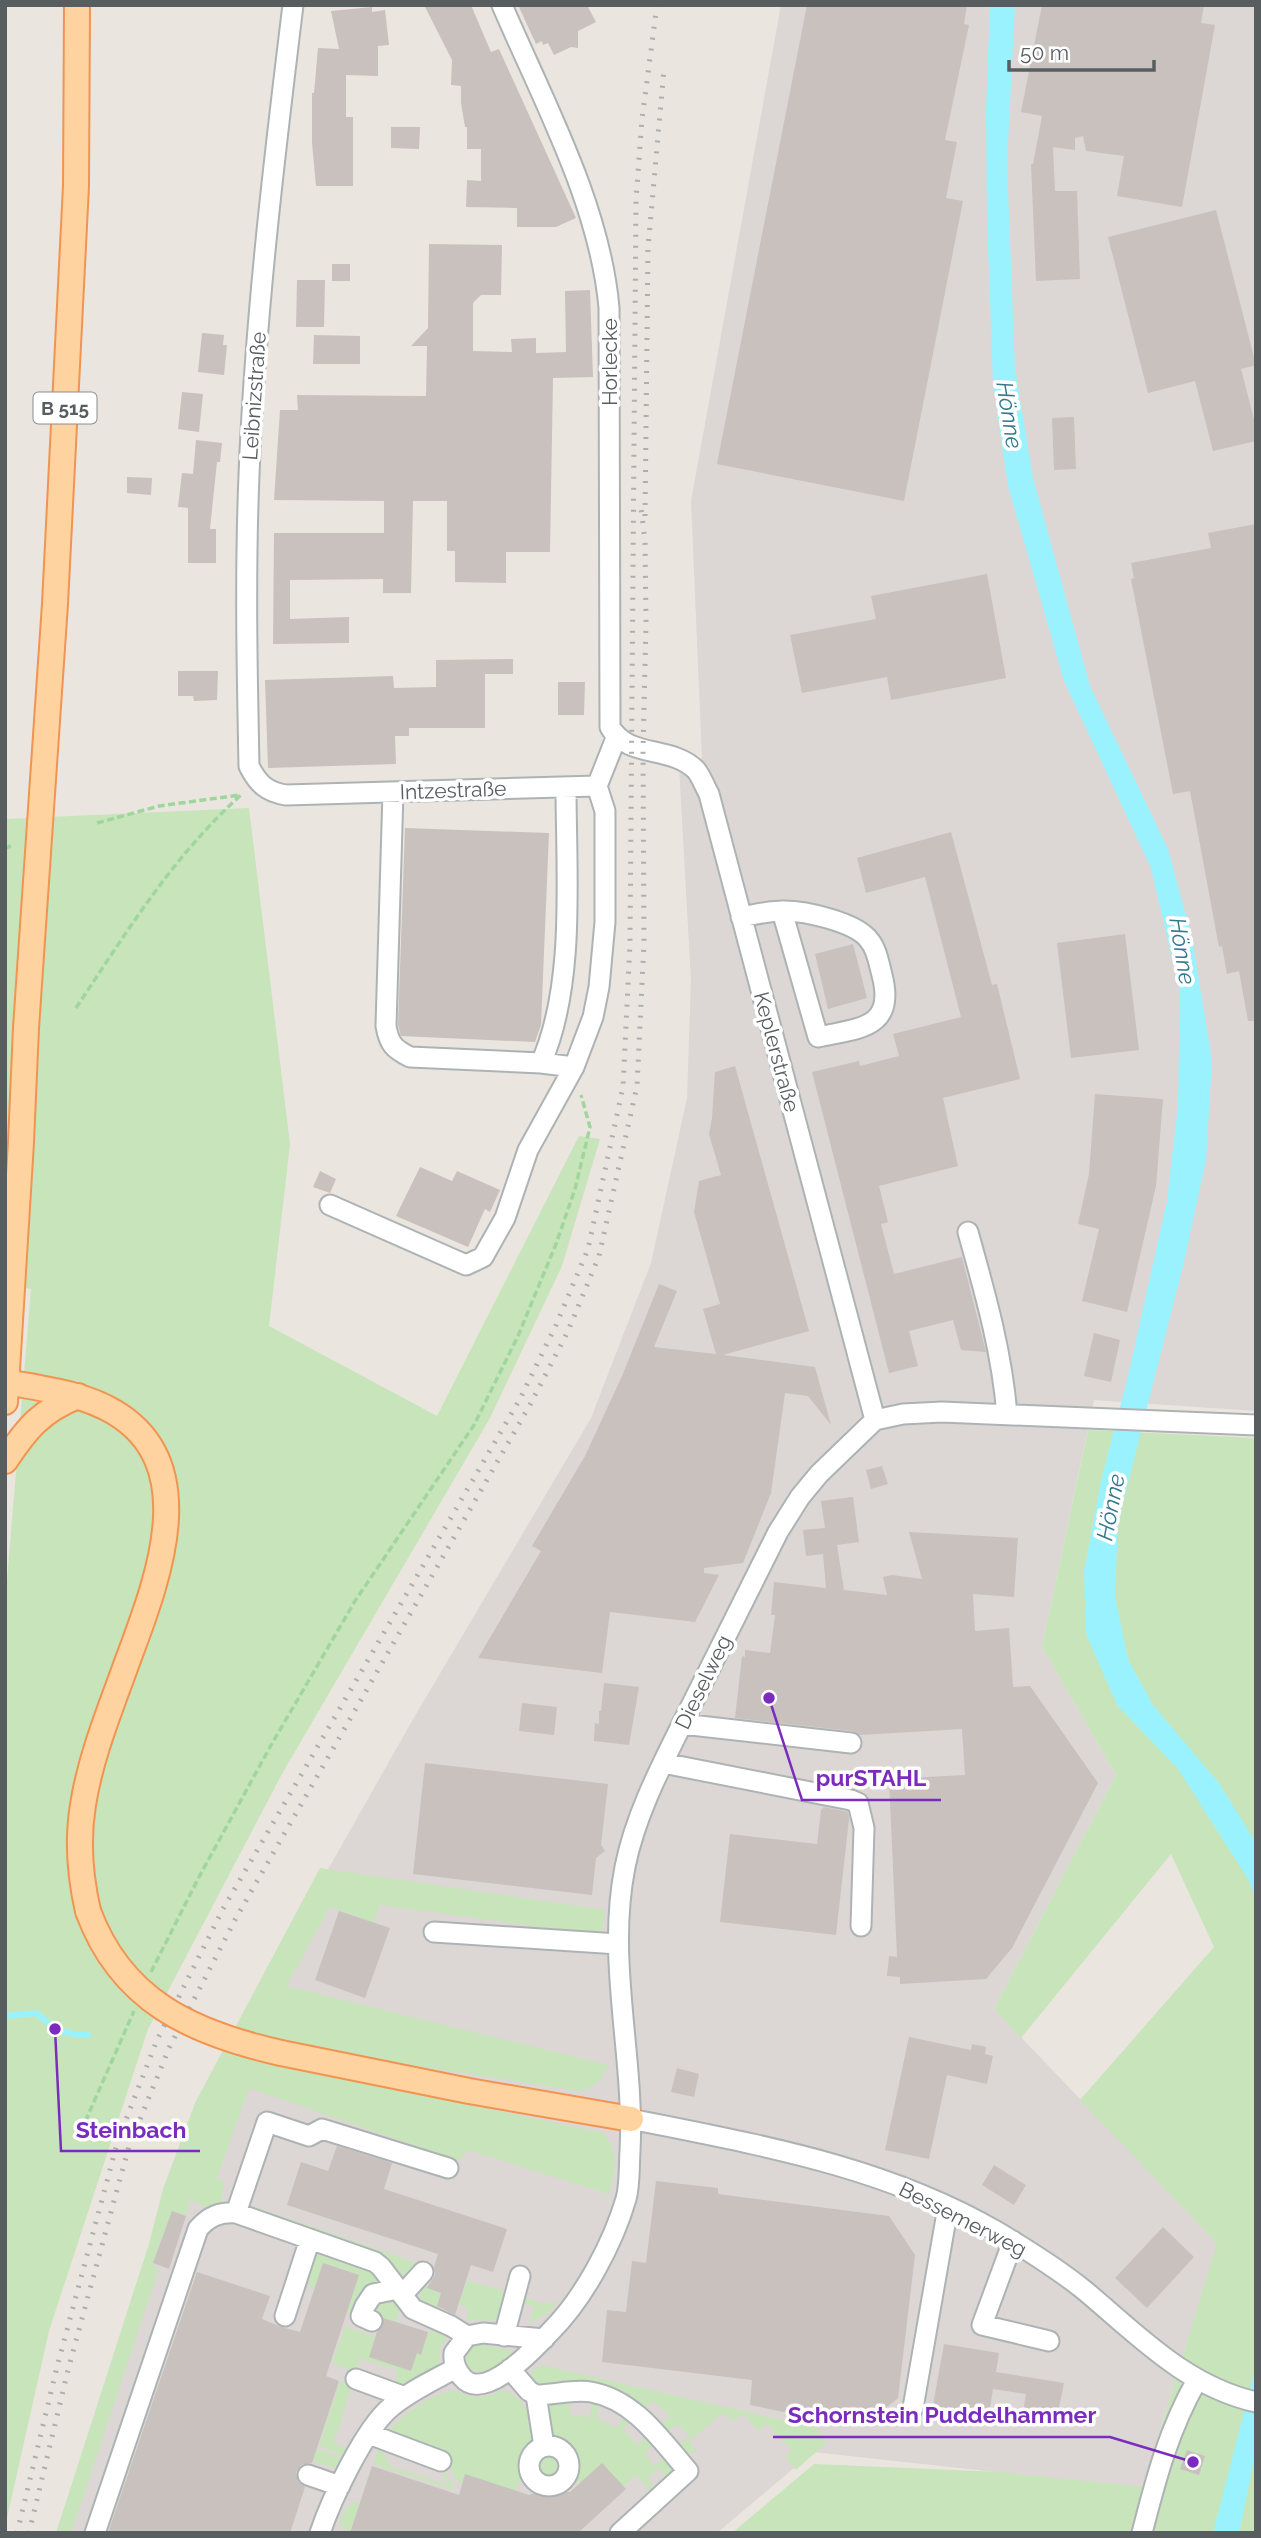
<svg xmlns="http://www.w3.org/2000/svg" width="1261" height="2538" font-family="Raleway,sans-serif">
	<rect width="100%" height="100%" fill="#ebe5df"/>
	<!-- industrial -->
	<path fill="#dcd7d4" d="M781 5H1256V1411L1094 1400 1042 1647 1116 1775 994 2009 1218 2243 1142 2488 813 2452 717 2533H56L218 2064 412 1721 591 1418 651 1263 687 1098 691 980 679 766 702 758 691 501Z"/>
	<!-- green -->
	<path fill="#c7e4ba" d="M249 808 290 1144 269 1326 437 1416 579 1136 600 1139 562 1266 490 1418 283 1772 148 2029 49 2331 5 2527V1605L31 1289 5 1284V819Z
		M1088 1430 1256 1438V2533H732L814 2464 1000 2472 1143 2487 1217 2243 1080 2100 1214 1947 1171 1854 1021 2038 994 2009 1116 1775 1042 1647Z
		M320 1868 605 1910 601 1935 379 1905 374 1923 330 1907 286 1986 608 2065C602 2080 596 2087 580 2091L379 2060 282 2041 276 2065 604 2133C619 2156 616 2168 609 2194L468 2150 459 2161 249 2088 217 2178 224 2182 221 2204 207 2208 190 2199 187 2215 172 2211 153 2263 158 2271 71 2533H56L149 2244 163 2189 195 2103Z
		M252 2206 414 2262 412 2271 408 2275 396 2274 252 2213Z
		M319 2252 371 2267 387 2283 352 2315 346 2312 358 2274 323 2263 314 2290 306 2281 313 2258Z
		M467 2280 505 2291 499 2321 466 2320 468 2308 459 2304Z
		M424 2286 441 2292 436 2309 431 2312 418 2300Z
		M521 2296 542 2303H556L551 2311 529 2323 534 2307 521 2302Z
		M377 2300H385L401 2305 396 2322 380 2317 373 2311Z
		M345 2327 374 2336 370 2357 417 2353 420 2355 429 2332 432 2331 447 2336 440 2349V2362C428 2376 413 2387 394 2384L398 2370 360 2359 356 2373 332 2363Z
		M476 2344 514 2351C501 2362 490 2375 472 2370L466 2362V2353Z
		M541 2365 817 2428 826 2443 796 2470 785 2458 792 2450 766 2424 758 2431 745 2416H740L733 2421 723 2413 689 2441 698 2453H685L679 2446 689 2435 677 2424 666 2432 661 2426 670 2416 652 2401 644 2408 636 2403 559 2384H539L531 2378V2372Z
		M340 2381 352 2385 334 2443 350 2450 349 2458 319 2446Z
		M454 2390C476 2401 482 2398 504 2390 527 2399 531 2418 535 2440 525 2452 523 2463 527 2477L518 2484 515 2491 465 2475 462 2483 457 2481 443 2456 390 2436 388 2431C408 2411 427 2396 454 2390Z
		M568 2401 571 2415 590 2417 592 2402 601 2403 596 2417 616 2428 625 2415 632 2420 623 2429 637 2445 647 2437 654 2444 645 2453 654 2466 665 2457 673 2466 669 2478 657 2468 647 2479 657 2489 652 2492 636 2475 623 2486 580 2483 572 2476C579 2451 566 2449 550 2436L545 2411 549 2405Z
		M380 2446 390 2466 448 2485 440 2467 444 2469 455 2490 373 2464Z
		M317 2449 348 2460 341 2467H331L313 2461Z
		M540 2466a11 11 0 1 1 22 0a11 11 0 1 1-22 0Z
		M353 2503H360L350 2533H347L345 2526 338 2524 347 2507Z"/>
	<!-- water -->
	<path fill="#9bf2ff" d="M990 5H1015L1007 164 1015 369 1033 478 1090 686 1168 849 1192 938 1212 1060 1206 1160 1184 1262 1118 1522 1115 1596 1128 1659 1153 1705 1219 1783 1256 1843V1900L1248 1879 1178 1769 1117 1705 1086 1634 1084 1572 1101 1481 1128 1376 1167 1201 1178 1104 1180 992 1151 868 1064 681 1008 486 993 384 987 218 986 110Z
		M1256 2365V2450L1239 2533H1213Z"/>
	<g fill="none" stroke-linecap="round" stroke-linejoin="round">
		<!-- stream -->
		<path stroke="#9bf2ff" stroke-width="6" d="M5 2016 36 2013C55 2029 63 2035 88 2035"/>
	</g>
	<!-- building -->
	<path fill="#c8c1be" d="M424 5H471L491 52 499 49 576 218 556 227H517V208L466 207 467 180 481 181V149H467V127H465L461 103V86L451 85 452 60Z
		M518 5H587L596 22 578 31V48L571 47 554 55 548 43 543 45 542 41 536 44Z
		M807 5H967L964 24 969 25 945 140 957 142 946 198 963 201 904 501 717 464Z
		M1042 5H1204L1201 23 1215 25 1182 207 1117 196 1124 156 1086 151 1083 136 1075 138V150L1053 147 1055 191H1077L1080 279 1036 281 1031 164H1033L1042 116 1021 112Z
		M372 7V12L385 10 389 45 378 46V76L346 75V117H353V186H316L312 143V93H314L318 48 339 49 331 11Z
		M391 127H420L419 149 391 148Z
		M1216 210 1256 365 1241 369 1256 427V441L1213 451 1195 381 1148 393 1108 237Z
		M429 244 502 245 501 295H481L473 303V351L512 352 511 339 536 338V353L566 352 565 291 590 290 593 377 553 378 550 552H506V583L455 582V551H447V501H413L411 593H383V579L290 580V619L349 617V643L273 644 274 533H384V501L274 500 280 410H298L297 395 426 396 427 346H411L428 328Z
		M332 264H350V281H332Z
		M297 280H325L324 327H296Z
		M202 333 224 335 223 345H227L224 375 198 372Z
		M314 335 360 336V364H313Z
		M182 392 203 394 199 432 178 429Z
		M1074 417 1076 469 1054 470 1052 418Z
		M196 440 222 443 220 462H217L210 529H216V563H188V508L178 507 182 473 193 474Z
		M127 477 152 478 151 495 127 493Z
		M1256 524V1021H1248L1239 971 1227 974 1222 946 1219 947 1190 791 1173 794 1131 579 1134 578 1131 563 1211 548 1208 533Z
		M987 574 1006 678 891 700 887 677 802 693 790 635 876 619 871 596Z
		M513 659V674H485V728H409V736H395L396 764 268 768 265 680 393 676 394 688 436 687V660Z
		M178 671H218L217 700 194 701 193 696H178Z
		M558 682H585L584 715H558Z
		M405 828 549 833 541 1025 535 1042 401 1036 398 1025Z
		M951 832 992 985 997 984 1020 1079 943 1098 958 1166 879 1186 888 1222 881 1224 894 1274 962 1257 986 1352 961 1350 953 1320 909 1331 918 1366 889 1373 812 1072 859 1061 860 1066 899 1056 893 1034 961 1017 925 877 866 893 857 858Z
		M1125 934 1139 1050 1071 1058 1057 943Z
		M853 944 867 998 828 1009 815 954Z
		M735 1066 809 1331 723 1355 815 1367 831 1425 808 1396 785 1393 771 1493 743 1563 704 1568V1573L719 1575 695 1622 610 1612 602 1673 478 1658 541 1551 532 1546 585 1456 622 1376 659 1284 677 1291 654 1347 716 1354 703 1309 720 1304 694 1212 699 1181 721 1175 709 1134 712 1118 715 1072Z
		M1095 1094 1163 1099 1156 1186 1127 1312 1082 1301 1099 1229 1078 1224 1089 1174Z
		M420 1167 452 1181 457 1171 500 1190 490 1212 485 1209 468 1247 396 1216Z
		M320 1171 336 1179 330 1193 313 1187Z
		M1094 1333 1120 1340 1111 1382 1084 1376Z
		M882 1466 888 1484 871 1489 866 1470Z
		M853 1497 859 1542 837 1545 844 1590 887 1595 883 1577 892 1575 922 1579 909 1532 1018 1538 1014 1597 973 1594 975 1631 1009 1628 1013 1687 1030 1686 1098 1783 1012 1948 986 1979 900 1984V1977L887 1976 889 1956 897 1957 889 1779 965 1775 962 1729 860 1735 852 1731 735 1718 742 1656 745 1657V1650L770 1653 775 1615H771L774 1582 826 1588 823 1554 806 1556 803 1530 825 1528 821 1501Z
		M604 1683 639 1687 629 1745 594 1741 595 1723 599 1724V1711H601Z
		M522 1703 557 1707 554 1735 519 1731Z
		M425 1763 608 1784 601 1845 605 1851 596 1858 592 1895 413 1874Z
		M824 1807 848 1812 849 1819 836 1935 720 1922 730 1834 817 1844 821 1810Z
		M339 1911 390 1928 365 1998 315 1980Z
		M909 2037 971 2050 972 2044 986 2047 985 2054 993 2056 987 2084 947 2075 929 2159 885 2150Z
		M677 2068 699 2074 694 2097 671 2092Z
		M337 2146 392 2163 384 2189 507 2229 493 2272 471 2265 455 2315 437 2306 441 2293 427 2288 435 2275 434 2267 438 2254 287 2205 301 2162 328 2171Z
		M994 2165 1026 2185 1014 2205 982 2185Z
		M656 2181 718 2188V2194L889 2216 915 2255 898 2398 866 2424 789 2413 750 2405 752 2380 602 2362 607 2310 626 2312 632 2261 646 2263Z
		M172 2211 186 2216 169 2269 153 2263Z
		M1163 2227 1194 2257 1147 2308 1115 2278Z
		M323 2263 359 2275 326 2376 339 2381 312 2463 301 2465 296 2472 298 2482 305 2487 290 2533H108L197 2272 270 2296 262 2319 281 2327 300 2332Z
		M383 2318 428 2332 421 2355 417 2353 411 2371 369 2357 377 2332 383 2325Z
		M944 2344 999 2353 996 2372 1064 2383 1055 2427 1041 2424 1042 2415 1023 2411 1026 2394 993 2389 987 2426 931 2416Z
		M1187 2450 1205 2456 1199 2475 1180 2469Z
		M602 2463 626 2489 578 2533H350L372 2466 459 2495 465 2474 529 2495 538 2492 555 2497 563 2492H570Z"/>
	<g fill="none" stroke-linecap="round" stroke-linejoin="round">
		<!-- minor casing -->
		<g stroke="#adb3b5" stroke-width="23">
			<path id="minor" d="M293 5C274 160 255 319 249 475 245 572 247 669 249 766 258 784 267 792 286 795L597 786 616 738
				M502 5C543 101 600 204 609 308L610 727C628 759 671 745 696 770 701 776 705 787 709 794L875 1420
				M393 792 386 1026C389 1044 394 1049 410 1057L541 1063 574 1067
				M741 917C755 914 769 911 784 911 805 911 856 922 869 940 877 949 879 964 882 975 896 1029 859 1028 818 1037L782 911
				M541 1063C576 984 566 873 566 787
				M330 1205 466 1265 483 1257 505 1218 528 1150 574 1067 593 1017 599 987 605 922V811L597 786
				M968 1232C985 1293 1002 1352 1007 1415
				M682 1724 851 1743
				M663 1763 851 1800 858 1803 864 1828 861 1926
				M434 1932 618 1944
				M631 2119C758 2145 881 2165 996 2231 1026 2249 1057 2268 1084 2290 1137 2334 1185 2386 1256 2402
				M236 2213 267 2122 309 2136 322 2129 448 2168
				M1013 2241 982 2325 1049 2341
				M402 2295 423 2272
				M285 2316 310 2239
				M372 2321 361 2316 365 2306 373 2294 398 2289
				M504 2336 520 2276
				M544 2339 483 2333 467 2336 454 2353C453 2362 456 2370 462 2377 484 2404 536 2347 551 2331 584 2298 613 2243 626 2199 630 2185 629 2166 630 2151 635 2057 606 1962 625 1867 636 1811 666 1757 691 1706 720 1648 749 1590 778 1532L800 1497 819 1474 875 1420 903 1414 942 1412 1256 1425
				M510 2369 529 2391 536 2395C554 2395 573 2389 591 2392 635 2400 661 2440 688 2471L620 2533
				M356 2379 405 2397
				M536 2395 544 2446
				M913 2408 948 2207
				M369 2434 441 2461
				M529 2466a20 20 0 1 1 40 0a20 20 0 1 1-40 0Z
				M308 2475 340 2486
				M95 2533 198 2229C209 2216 220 2212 236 2213L375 2262 381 2267 413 2309 451 2326 467 2336
				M320 2533C331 2500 365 2428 391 2407 410 2391 434 2380 456 2368
				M1142 2533C1156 2478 1169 2429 1197 2380"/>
		</g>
		<!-- major casing -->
		<g stroke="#f19452" stroke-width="28">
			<path id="major" d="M7 1382C43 1389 82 1393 114 1412 207 1467 153 1591 125 1668 109 1712 90 1759 83 1805 77 1841 80 1876 88 1911
				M5 1402 21 1142 26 1028 55 604 76 186 77 5
				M5 1461C27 1428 41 1411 78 1396
				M281 2053 469 2091 631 2119"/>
		</g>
		<!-- path -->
		<path stroke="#a0d69e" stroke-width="3.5" stroke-dasharray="7 3.5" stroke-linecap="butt" d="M97 823 159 806 240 795
			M5 848 11 846
			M76 1008C126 933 173 856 241 795
			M151 1972 199 1877 270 1747 355 1601 474 1425 518 1336 556 1244 575 1189 590 1127 581 1095
			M81 2131 134 2011"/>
		<!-- minor -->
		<use href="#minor" stroke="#fff" stroke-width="19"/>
		<!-- major -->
		<use href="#major" stroke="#ffd3a0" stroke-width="24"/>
		<!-- rail -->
		<path stroke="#adaeae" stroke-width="5" stroke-dasharray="2 9" stroke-linecap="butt" d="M645 516 648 248 664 69
			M17 2533 57 2367 118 2140 157 2040 223 1909 520 1399 556 1325 588 1249 623 1087 630 943 636 200 642 119 657 5
			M29 2533 68 2370 129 2146 170 2046 236 1918 531 1403 568 1331 599 1256 637 1086 644 943 643 750 646 621 645 541 641 508"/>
		<!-- major-bridge casing -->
		<g stroke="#f19452" stroke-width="28" stroke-linecap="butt">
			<path id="major-bridge" d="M88 1911C121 2001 192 2033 281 2053"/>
		</g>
		<!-- major-bridge -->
		<use href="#major-bridge" stroke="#ffd3a0" stroke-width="24"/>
	</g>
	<g text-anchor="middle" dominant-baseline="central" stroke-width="7" stroke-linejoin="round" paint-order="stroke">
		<!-- shield labels -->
		<rect fill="#fff" stroke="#8a8e90" stroke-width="2" x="33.5" y="392.5" width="63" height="31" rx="5"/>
		<g font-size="19" font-weight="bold" fill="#585e60">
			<text x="65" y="408">B 515</text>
		</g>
		<!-- street labels -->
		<g font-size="21" fill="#585e60" stroke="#fff">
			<text transform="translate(609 362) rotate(-90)">Horlecke</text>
			<text transform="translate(254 396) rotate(-86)">Leibnizstraße</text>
			<text transform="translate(453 790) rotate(-2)">Intzestraße</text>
			<text transform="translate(777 1052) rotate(75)">Keplerstraße</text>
			<text transform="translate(703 1682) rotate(-64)">Dieselweg</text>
			<text transform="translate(963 2219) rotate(27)">Bessemerweg</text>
		</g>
		<!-- water labels -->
		<g font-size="23" font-style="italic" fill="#31798c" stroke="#fff">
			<text transform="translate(1010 415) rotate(81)">Hönne</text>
			<text transform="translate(1183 951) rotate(81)">Hönne</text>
			<text transform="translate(1110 1507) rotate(-79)">Hönne</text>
		</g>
	</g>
	<!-- callouts -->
	<path fill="none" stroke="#7b2cbf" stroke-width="2.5" d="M769 1698L802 1800H941M55 2029L61 2151H200M1193 2462L1110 2437H773"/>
	<g fill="#7b2cbf" stroke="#fff" stroke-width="2.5">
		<circle cx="769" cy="1698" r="7"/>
		<circle cx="55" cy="2029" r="7"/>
		<circle cx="1193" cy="2462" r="7"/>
	</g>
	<g font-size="23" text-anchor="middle" font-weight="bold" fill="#7b2cbf" stroke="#fff" stroke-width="7" stroke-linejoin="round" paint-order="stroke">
		<text x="871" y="1786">purSTAHL</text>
		<text x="131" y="2138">Steinbach</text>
		<text x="942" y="2423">Schornstein Puddelhammer</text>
	</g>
	<!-- border -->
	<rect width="1261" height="2538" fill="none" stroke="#585e60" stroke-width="14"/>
	<!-- scale -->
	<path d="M1009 60v10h145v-10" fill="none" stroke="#585e60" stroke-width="3.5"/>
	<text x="1020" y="60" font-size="21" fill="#585e60" stroke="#ffffff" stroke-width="5" paint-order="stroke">50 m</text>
</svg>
